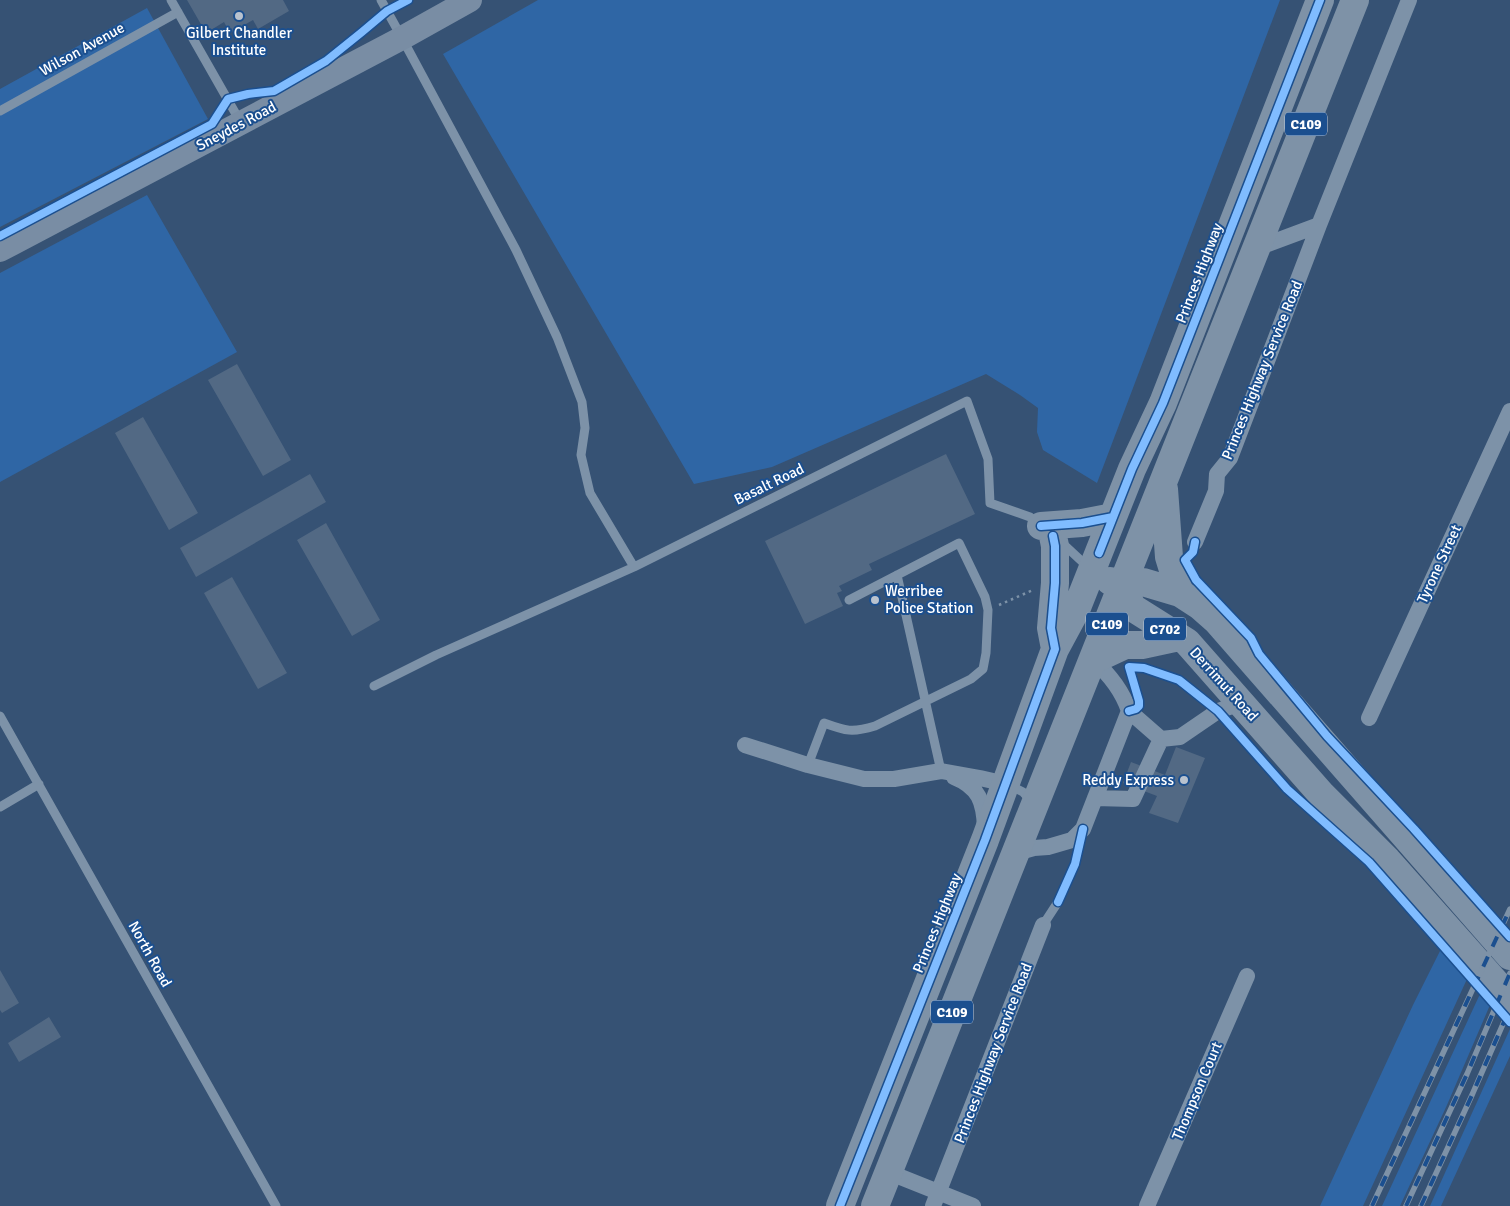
<svg xmlns="http://www.w3.org/2000/svg" width="1510" height="1206" font-family="Signika,sans-serif">
	<rect width="100%" height="100%" fill="#365274"/>
	<!-- green -->
	<path fill="#2f66a5" d="M538 0H1280L1097 483 1043 450 1037 432 1038 408 1020 395 986 374 772 467 694 484 443 54Z
		M147 8 208 119 0 227V89Z
		M147 195 237 352 0 482V273Z
		M1441 949 1467 979 1363 1206H1320L1413 1005Z
		M1480 994 1490 1005 1447 1105 1400 1206H1382Z
		M1510 1029V1056L1441 1206H1430Z"/>
	<!-- building -->
	<path fill="#526984" d="M187 0H283L289 11 258 29 253 20 230 33 224 22 206 33Z
		M237 364 291 460 263 476 208 380Z
		M143 417 198 513 169 530 115 433Z
		M946 454 975 514 869 564 872 570 839 586 842 591 837 593 843 606 805 624 765 541Z
		M310 474 326 502 196 577 180 548Z
		M326 523 380 620 352 636 297 540Z
		M232 577 287 673 258 689 204 593Z
		M1176 747 1205 758 1178 823 1149 813 1157 796 1123 783 1131 762 1165 775Z
		M0 970 19 1003 2 1013 0 1010Z
		M49 1017 61 1037 19 1062 8 1043Z"/>
	<g fill="none" stroke-linecap="round" stroke-linejoin="round">
		<!-- path -->
		<path stroke="#7d92a8" stroke-width="2.5" stroke-dasharray="2.5 4" stroke-linecap="butt" d="M999 605 1033 590"/>
		<!-- lane -->
		<path stroke="#7d92a8" stroke-width="9" d="M171 0 241 123
			M381 0 402 38 516 250 557 337 582 402 585 428 581 455 590 493 634 567
			M0 111 178 12
			M1060 541 1089 568
			M897 575 941 771
			M374 686 436 655 634 567 967 401 988 459 990 503 1030 517 1040 525
			M0 716 276 1206
			M808 765 824 723C846 731 852 733 875 726L971 679 983 669 986 653 988 610 985 597 959 543 849 600
			M1009 785 1023 792 1032 802
			M0 807 39 784
			M1043 925 1058 902"/>
		<!-- street -->
		<path stroke="#7d92a8" stroke-width="16" d="M1257 248 1319 225
			M1195 542 1216 491 1217 474 1230 458 1319 225 1409 0
			M1129 711 1161 739
			M1369 718 1510 411
			M745 745 808 765 864 779H894L941 771 980 778 1006 784
			M954 777C979 787 984 802 985 828
			M1095 798 1133 799 1161 739 1180 737 1218 711 1241 703
			M1016 853 1034 848 1048 847 1072 840 1083 829 1129 711C1122 690 1109 674 1093 660
			M888 1172 973 1206
			M933 1206 1043 925
			M1147 1206 1247 976"/>
		<!-- secondary -->
		<path stroke="#798da4" stroke-width="24" d="M0 250 402 38 470 0"/>
		<!-- highway -->
		<path stroke="#7e92a7" stroke-width="28" d="M1164 489 1169 557 1180 593
			M1041 526 1082 523 1113 517
			M1053 536 1055 546V583L1051 628 1055 649
			M1110 581 1121 588 1133 608 1187 642 1322 795 1387 860 1510 999
			M1121 588 1143 582 1180 593 1200 606 1217 621 1510 956
			M1093 660 1125 645H1142L1179 637
			M840 1206 985 840 1055 649 1076 610 1132 469 1163 403 1320 0
			M875 1206 1355 0"/>
		<!-- rail casing -->
		<g stroke="#7e92a7" stroke-width="5.5">
			<path id="rail" d="M1372 1206 1510 909
				M1406 1206 1467 1074 1510 973
				M1421 1206 1472 1095 1510 1008"/>
		</g>
		<!-- rail -->
		<use href="#rail" stroke="#1b4f8f" stroke-width="4" stroke-dasharray="11" stroke-linecap="butt"/>
		<!-- cycleway casing -->
		<g stroke="#1b4f8f" stroke-width="11">
			<path id="cycleway" d="M0 236 212 124 228 99 248 94 274 91 326 61 362 32 387 11 408 0
				M1041 526 1082 523 1113 517
				M1195 542 1193 552 1185 560 1196 580 1251 638 1259 654 1327 736 1414 829 1510 937
				M1099 553 1132 469 1163 403 1320 0
				M1129 711 1136 709 1139 706V701L1129 667 1144 668 1179 680 1218 711 1287 789 1369 862 1510 1022
				M1058 902 1075 864 1083 829
				M840 1206 985 840 1055 649 1051 628 1055 583V546L1053 536"/>
		</g>
		<!-- cycleway -->
		<use href="#cycleway" stroke="#80bcff" stroke-width="8"/>
	</g>
	<!-- markers -->
	<g fill="#b9c2ce" stroke="#1b4f8f" stroke-width="2">
		<circle cx="239" cy="16" r="5"/>
		<circle cx="875" cy="600" r="5"/>
		<circle cx="1184" cy="780" r="5"/>
	</g>
	<g text-anchor="middle" dominant-baseline="central" stroke-width="4" stroke-linejoin="round" paint-order="stroke">
		<!-- shield labels -->
		<g fill="#1b4f8f" stroke="#bbcadd" stroke-width="1">
			<rect x="1285" y="112.5" width="42" height="23" rx="4"/>
			<rect x="1086" y="612.5" width="42" height="23" rx="4"/>
			<rect x="1144" y="617.5" width="42" height="23" rx="4"/>
			<rect x="931" y="1000.5" width="42" height="23" rx="4"/>
		</g>
		<g font-size="14" font-weight="bold" fill="#fff">
			<text x="1306" y="124">C109</text>
			<text x="1107" y="624">C109</text>
			<text x="1165" y="629">C702</text>
			<text x="952" y="1012">C109</text>
		</g>
		<!-- poi labels -->
		<g font-size="15" fill="#fff" stroke="#1b4f8f">
			<text x="239" y="33">Gilbert Chandler<tspan x="239" dy="17">Institute</tspan></text>
			<text x="885" y="591" text-anchor="start">Werribee<tspan x="885" dy="17">Police Station</tspan></text>
			<text x="1174" y="780" text-anchor="end">Reddy Express</text>
		</g>
		<!-- street labels -->
		<g font-size="15" fill="#fff" stroke="#1b4f8f">
			<text transform="translate(82 49) rotate(-29)">Wilson Avenue</text>
			<text transform="translate(236 126) rotate(-28)">Sneydes Road</text>
			<text transform="translate(1199 273) rotate(-69)">Princes Highway</text>
			<text transform="translate(1262 370) rotate(-68)">Princes Highway Service Road</text>
			<text transform="translate(769 484) rotate(-26)">Basalt Road</text>
			<text transform="translate(1439 564) rotate(-65)">Tyrone Street</text>
			<text transform="translate(1224 684) rotate(48)">Derrimut Road</text>
			<text transform="translate(937 923) rotate(-68)">Princes Highway</text>
			<text transform="translate(150 954) rotate(61)">North Road</text>
			<text transform="translate(993 1053) rotate(-69)">Princes Highway Service Road</text>
			<text transform="translate(1197 1091) rotate(-67)">Thompson Court</text>
		</g>
	</g>
</svg>
